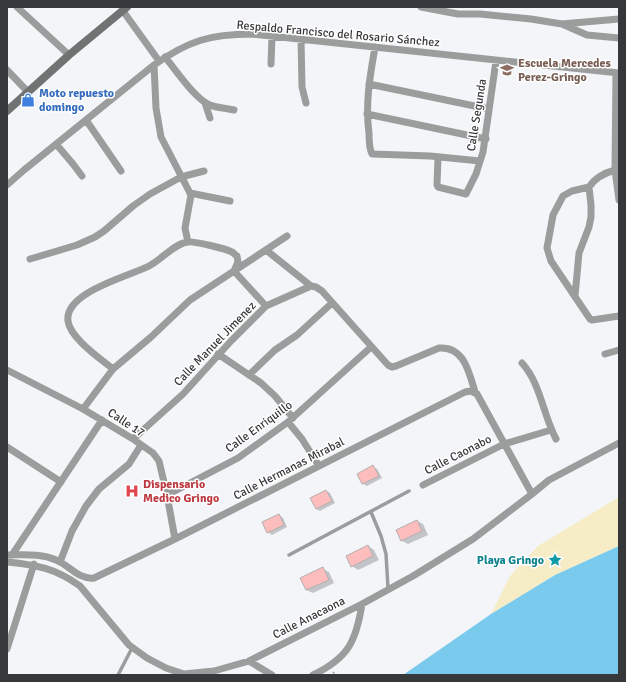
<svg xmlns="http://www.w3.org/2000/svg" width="626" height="682" font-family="Signika,sans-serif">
	<rect width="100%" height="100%" fill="#f3f5f9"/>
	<!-- sand -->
	<path fill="#f6ecc6" d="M619 497V546L555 575 491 614 510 576 538 546Z"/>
	<!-- water -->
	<path fill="#79caec" d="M619 546V675H403L491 614 555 575Z"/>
	<!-- shadow -->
	<path fill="#0003" d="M373 467 377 469 382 478 367 486 363 484 358 474Z
		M326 491 330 493 335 503 320 511 316 509Z
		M279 515 283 518 287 527 272 535 268 532Z
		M417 521 423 524 428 535 408 544 402 541 397 530Z
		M368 546 374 550 379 560 358 570 352 566Z
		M323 569 329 572 334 583 313 593 306 590Z"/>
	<!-- building -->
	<path fill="#fdbdbc" stroke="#b4afaf" d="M373 465 379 476 362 484 357 474Z
		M326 490 332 501 316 509 310 498Z
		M279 514 284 525 267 533 262 522Z
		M417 520 422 531 401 541 396 530Z
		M368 545 373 556 351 567 346 556Z
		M323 567 329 580 306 590 300 578Z"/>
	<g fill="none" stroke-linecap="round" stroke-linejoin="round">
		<!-- path -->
		<path stroke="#989a9c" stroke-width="1.5" stroke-dasharray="2 2" stroke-linecap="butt" d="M333 672 336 675"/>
		<!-- lane -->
		<path stroke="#9b9d9c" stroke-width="3.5" d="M371 512 381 536 386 554 388 588
			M289 555 409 491
			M118 675 132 648"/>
		<!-- street -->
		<path stroke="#9b9d9c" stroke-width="7" d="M17 7 69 55
			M421 7 458 14H480L531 19 562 24 619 19
			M123 11 159 61
			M562 24 587 35 619 38
			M301 39 302 87 306 103
			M375 47C370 76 365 104 369 133 369 140 369 148 372 154L430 156 480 161
			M165 57C176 70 195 99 210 105 217 108 226 108 234 110
			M271 64 272 36
			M154 65 156 108 161 137 191 195 185 228 188 242
			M7 70 28 92
			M616 73 615 170 619 200
			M369 84 489 109
			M205 103 210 118
			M367 114 486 139
			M86 120 121 171
			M56 144 73 164 82 176
			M438 157 437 185 438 187 466 194 476 174 483 152 496 61
			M615 170C604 173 595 178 589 187L572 191 563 196 553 215 547 248 551 261 590 319 592 320 619 316
			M7 185 24 170 154 65C188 41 210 34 252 34L619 73
			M190 193 230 201
			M266 250 311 286
			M30 259 77 245 95 237 104 231 133 206 150 194 181 177 204 171
			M575 296 579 253 589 227 591 217V205L589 187
			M218 354 261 383 275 396 293 418
			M605 354 619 350
			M522 363C541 384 543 415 556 439
			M113 369C101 359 70 338 68 321 64 292 130 276 149 266 161 260 175 243 188 242 194 241 227 249 232 252 234 253 235 255 237 256L238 262 234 271 266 306
			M7 370 83 409 133 439 153 453 159 461 167 495 175 539
			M249 375 275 350 297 335 332 303
			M83 409 113 369 151 337 190 300 287 236
			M288 422 302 439 319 466
			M133 439 183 394 231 341 266 306 311 286 316 287 322 291 388 365 392 367 396 366 439 348C464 346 469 372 475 392
			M7 447 61 482
			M423 485 504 444 551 430
			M167 495 238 458 288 422 371 347
			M7 555C23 555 41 553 56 560 69 565 79 580 94 578L175 539 465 392 471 391 477 394 532 494
			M12 555 102 420
			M7 562C37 565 55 568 80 586L129 645 147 658 166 668 184 674 214 671 249 661 362 604 413 576 473 539 532 494 549 480 619 443
			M60 562 72 531 86 506 99 489 129 464 141 445
			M7 649 34 564
			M249 661 272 675
			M313 675C348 658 356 642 362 604"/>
		<!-- secondary -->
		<path stroke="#707372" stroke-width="8" d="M7 111 69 55 127 7"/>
	</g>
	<!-- icons -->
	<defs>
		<g id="school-bare" transform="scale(1.08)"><path d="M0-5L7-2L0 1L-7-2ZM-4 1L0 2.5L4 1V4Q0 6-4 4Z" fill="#8d6e63" stroke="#fff" stroke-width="2.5" paint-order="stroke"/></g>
		<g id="shop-bare" transform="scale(1.08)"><path d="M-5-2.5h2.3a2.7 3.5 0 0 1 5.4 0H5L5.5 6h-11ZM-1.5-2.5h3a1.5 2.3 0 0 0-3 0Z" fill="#3f7fe0" stroke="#fff" stroke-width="2.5" paint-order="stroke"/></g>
		<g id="hospital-bare" transform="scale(1.08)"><path d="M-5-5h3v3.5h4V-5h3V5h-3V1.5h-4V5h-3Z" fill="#e0444e" stroke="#fff" stroke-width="2.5" paint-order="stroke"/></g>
		<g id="sight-bare" transform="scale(1.08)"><path d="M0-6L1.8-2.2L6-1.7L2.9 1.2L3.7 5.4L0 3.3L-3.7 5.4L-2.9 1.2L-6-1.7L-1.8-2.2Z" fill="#0f9aa8" stroke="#fff" stroke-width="2.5" paint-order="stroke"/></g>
	</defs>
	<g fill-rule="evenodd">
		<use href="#school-bare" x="507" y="70"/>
		<use href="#shop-bare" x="28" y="100"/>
		<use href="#hospital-bare" x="132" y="491"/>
		<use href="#sight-bare" x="555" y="560"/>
	</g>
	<g text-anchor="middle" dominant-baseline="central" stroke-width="3" stroke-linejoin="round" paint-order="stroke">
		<!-- street labels -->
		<g font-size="12" fill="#373839" stroke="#fff">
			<text transform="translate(338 34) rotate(5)">Respaldo Francisco del Rosario Sánchez</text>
			<text transform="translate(477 115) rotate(-81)">Calle Segunda</text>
			<text transform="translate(215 344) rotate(-46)">Calle Manuel Jimenez</text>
			<text transform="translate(126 423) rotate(33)">Calle 17</text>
			<text transform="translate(259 427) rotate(-36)">Calle Enriquillo</text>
			<text transform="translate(458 455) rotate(-27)">Calle Caonabo</text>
			<text transform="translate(289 469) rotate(-27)">Calle Hermanas Mirabal</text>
			<text transform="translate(309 618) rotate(-27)">Calle Anacaona</text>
		</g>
		<!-- education labels -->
		<g font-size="12" font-weight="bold" fill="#785e54" stroke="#fff" text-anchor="start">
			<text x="518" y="63">Escuela Mercedes<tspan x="518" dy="14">Perez-Gringo</tspan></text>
		</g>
		<!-- shop labels -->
		<g font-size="12" font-weight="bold" fill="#366cbe" stroke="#fff" text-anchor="start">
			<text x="39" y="93">Moto repuesto<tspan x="39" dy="14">domingo</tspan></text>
		</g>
		<!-- health labels -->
		<g font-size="12" font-weight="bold" fill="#be3a42" stroke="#fff" text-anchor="start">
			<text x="143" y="484">Dispensario<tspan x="143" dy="14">Medico Gringo</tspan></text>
		</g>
		<!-- culture labels -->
		<g font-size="12" font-weight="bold" fill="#0d838f" stroke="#fff" text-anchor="end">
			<text x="544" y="560">Playa Gringo</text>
		</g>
	</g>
	<!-- border -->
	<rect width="626" height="682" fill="none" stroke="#373839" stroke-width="16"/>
</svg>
